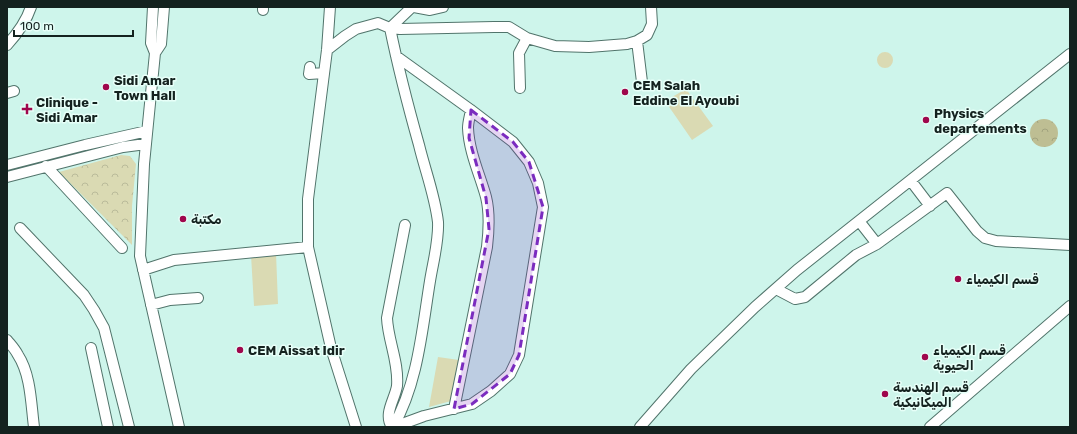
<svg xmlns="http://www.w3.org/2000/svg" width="1077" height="434" font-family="Rubik,Cairo,sans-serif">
	<defs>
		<pattern id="forest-crowns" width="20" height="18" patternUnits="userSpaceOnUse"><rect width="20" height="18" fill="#bebe93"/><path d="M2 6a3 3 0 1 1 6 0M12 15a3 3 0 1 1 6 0" fill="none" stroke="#a2a37e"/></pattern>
		<pattern id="park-crowns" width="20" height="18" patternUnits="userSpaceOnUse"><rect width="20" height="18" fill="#dadab3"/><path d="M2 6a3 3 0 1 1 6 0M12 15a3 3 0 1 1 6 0" fill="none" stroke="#babb9a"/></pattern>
	</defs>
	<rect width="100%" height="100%" fill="#cef5eb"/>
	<!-- green -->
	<path fill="#dadab3" d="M877 60a8 8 0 1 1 16 0a8 8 0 1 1-16 0Z
		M686 89 713 126 692 140 665 101Z
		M276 253 278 304 254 306 251 255Z
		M438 357 459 360 451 401 429 407Z"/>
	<!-- forest -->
	<path fill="url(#forest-crowns)" d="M1030 133a14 14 0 1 1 28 0a14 14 0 1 1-28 0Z"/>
	<!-- park -->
	<path fill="url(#park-crowns)" d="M121 155 130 156 136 164 132 206V245L59 172Z"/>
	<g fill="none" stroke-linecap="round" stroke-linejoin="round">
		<!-- minor casing -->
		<g stroke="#51746b" stroke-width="12">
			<path id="minor" d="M153 7 151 43 155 53 144 164 140 256 179 427
				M330 7 327 50 308 199V247L331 348 356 427
				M414 7 430 10 443 7
				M263 10V7
				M390 28 400 29 494 27H509L527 38 555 46 589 47 627 44 637 41 647 35 652 24 651 7
				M390 28 412 7
				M637 41 642 82
				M7 45C18 33 26 22 31 7
				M327 50 345 36 356 29 378 23 390 28C398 67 408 106 419 145 425 170 435 196 438 222 439 241 433 262 430 281 422 330 418 383 393 427
				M155 53 161 44 164 7
				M310 67 309 74 324 73
				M520 88 519 53 527 38
				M7 93 14 91
				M7 165 85 145 147 131
				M46 166 122 248
				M7 177 123 147 146 144
				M911 181 930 206
				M859 221 877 244
				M20 228 84 295 94 310 104 328 129 427
				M143 270 174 260 308 247
				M776 289 795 299 805 297 856 255 877 244 947 193 977 231 985 238 996 241 1070 245
				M151 305 170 300 198 298
				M7 340C11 345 15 349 18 355 31 375 31 404 34 427
				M91 348 108 427
				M454 409 487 247C489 230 490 213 486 197 480 175 469 152 468 128 468 122 470 116 471 110
				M392 427C383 414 395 399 397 386 399 362 388 341 387 318L405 225
				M394 427 424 416 472 404 491 391 510 374 519 355 543 207 538 183 529 162 513 142 471 110 396 56
				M640 427 691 369 755 307 797 270 1070 54
				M930 427 1070 306"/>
		</g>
		<!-- minor -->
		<use href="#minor" stroke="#fff" stroke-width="10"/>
	</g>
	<!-- marked area -->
	<path fill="#7b2cbf" fill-opacity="0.2" stroke="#7b2cbf" stroke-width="3" stroke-dasharray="8 5" stroke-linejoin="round" d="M471 110 513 142 529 162 543 207 519 355 510 374 472 404 454 409 489 229 486 198 469 138Z"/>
	<!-- markers -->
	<g fill="#9f064c" stroke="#e7fff8" stroke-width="1.5">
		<circle cx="106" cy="87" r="4"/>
		<circle cx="625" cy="92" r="4"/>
		<path d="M25 103h4v4h4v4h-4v4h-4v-4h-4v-4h4z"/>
		<circle cx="926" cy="120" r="4"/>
		<circle cx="183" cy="219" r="4"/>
		<circle cx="958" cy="279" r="4"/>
		<circle cx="240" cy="350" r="4"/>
		<circle cx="925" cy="357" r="4"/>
		<circle cx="885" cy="394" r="4"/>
	</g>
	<g text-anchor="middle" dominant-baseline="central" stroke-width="3" stroke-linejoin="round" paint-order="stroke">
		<!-- poi labels -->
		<g font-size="13" font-weight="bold" fill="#14221f" stroke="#e7fff8" text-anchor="start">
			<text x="114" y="80">Sidi Amar<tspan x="114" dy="15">Town Hall</tspan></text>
			<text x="633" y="85">CEM Salah<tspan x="633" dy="15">Eddine El Ayoubi</tspan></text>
			<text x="36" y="102">Clinique -<tspan x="36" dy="15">Sidi Amar</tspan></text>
			<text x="934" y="113">Physics<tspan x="934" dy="15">departements</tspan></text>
			<text x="191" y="219">مكتبة</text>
			<text x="966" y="279">قسم الكيمياء</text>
			<text x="248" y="350">CEM Aissat Idir</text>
			<text x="933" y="350">قسم الكيمياء<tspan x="933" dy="15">الحيوية</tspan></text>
			<text x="893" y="387">قسم الهندسة<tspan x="893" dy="15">الميكانيكية</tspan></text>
		</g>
	</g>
	<!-- border -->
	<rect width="1077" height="434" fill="none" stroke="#14221f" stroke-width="16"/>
	<!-- scale -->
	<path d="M14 30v6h119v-6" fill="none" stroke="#14221f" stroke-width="2"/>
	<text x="20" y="30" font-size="12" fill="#14221f" stroke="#e7fff8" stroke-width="3" paint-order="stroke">100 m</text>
</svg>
